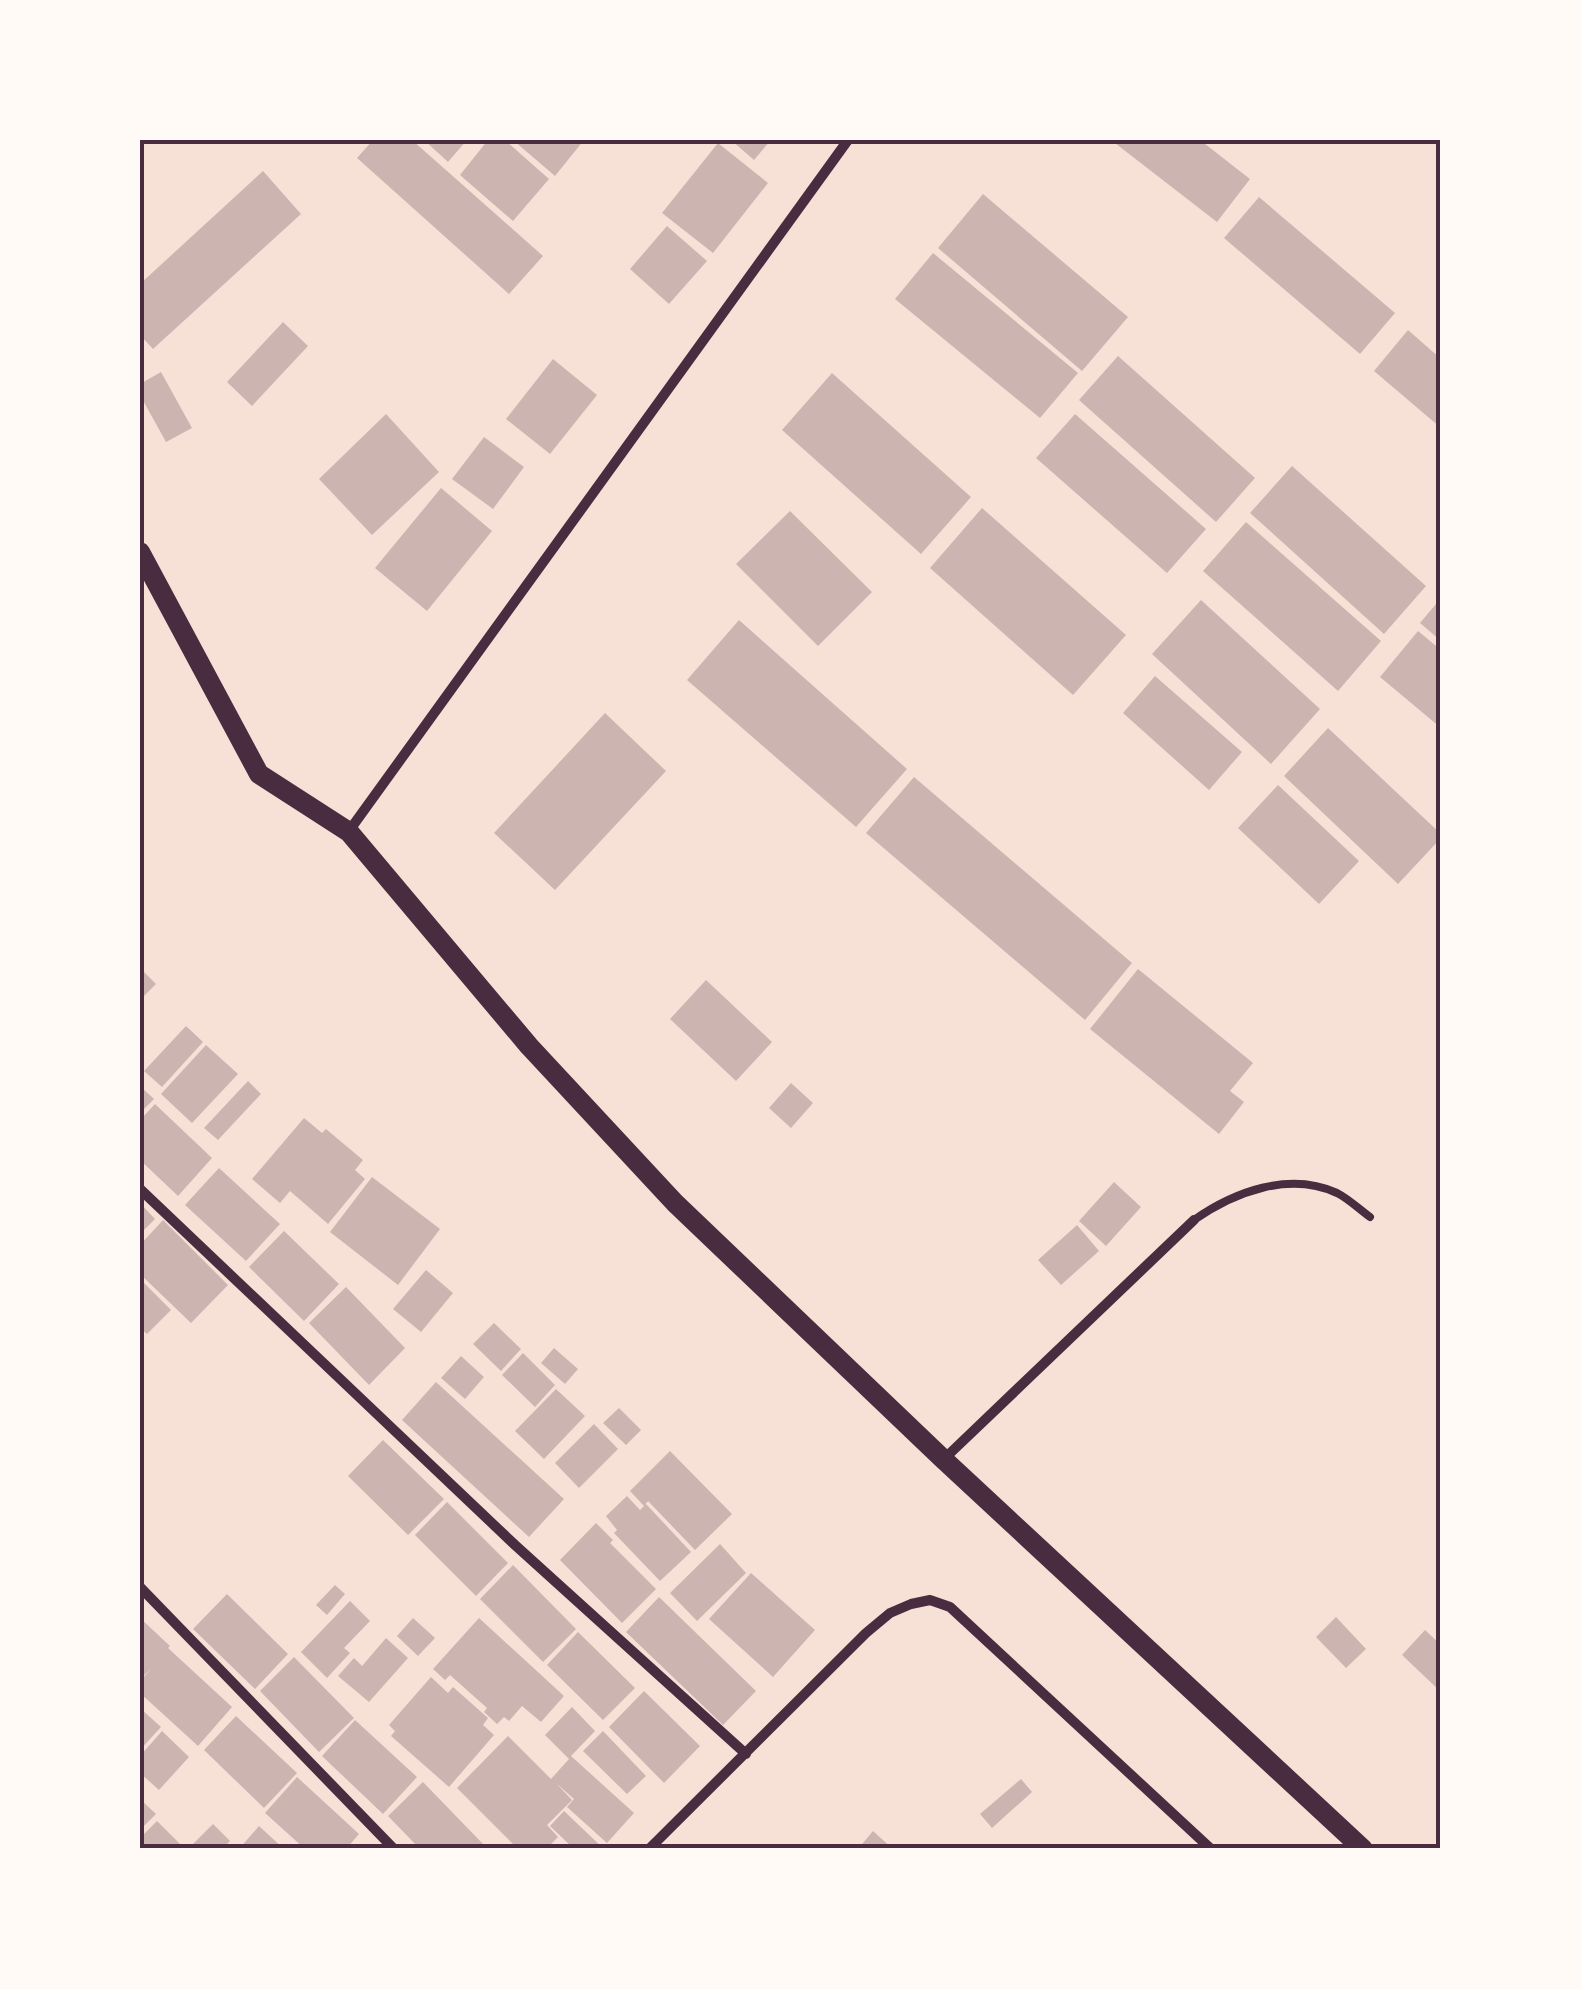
<svg xmlns="http://www.w3.org/2000/svg" width="1581" height="1989" font-family="'Work Sans',sans-serif">
	<rect width="100%" height="100%" fill="#f7e1d7"/>
	<!-- building -->
	<path fill="#ccb4b1" d="M373 140H412L543 256 509 294 357 158Z
		M424 140H467L448 162Z
		M488 140H505L549 179 513 221 460 175Z
		M513 140H584L555 176Z
		M731 140H771L754 160Z
		M1111 140H1200L1250 179 1217 222Z
		M718 143 768 183 713 253 662 213Z
		M263 171 301 214 153 349 140 335V284Z
		M983 194 1128 317 1082 371 938 248Z
		M1259 197 1395 313 1360 354 1224 238Z
		M667 226 707 261 669 304 630 269Z
		M933 253 1078 373 1040 418 895 299Z
		M283 322 308 346 252 406 227 382Z
		M1408 330 1441 359V428L1374 371Z
		M1118 356 1255 478 1216 522 1079 400Z
		M553 359 597 395 550 454 506 419Z
		M161 372 192 428 166 442 140 395V384Z
		M832 373 971 497 921 554 782 430Z
		M386 414 439 472 372 535 319 479Z
		M1075 414 1206 529 1167 573 1036 458Z
		M484 437 524 467 493 509 452 479Z
		M1292 466 1426 586 1384 634 1250 513Z
		M441 488 492 531 427 611 375 568Z
		M982 508 1126 635 1073 695 930 568Z
		M790 511 872 592 818 646 736 564Z
		M1246 522 1381 641 1338 691 1203 571Z
		M1441 598V641L1420 623Z
		M1201 600 1320 709 1271 764 1152 654Z
		M739 620 907 769 856 827 687 680Z
		M1418 631 1441 650V728L1380 677Z
		M1155 676 1242 752 1209 790 1123 713Z
		M605 713 666 771 555 890 494 833Z
		M1328 728 1441 834V838L1398 884 1284 776Z
		M914 777 1132 963 1085 1020 866 833Z
		M1278 785 1359 861 1319 904 1238 828Z
		M140 968 156 984 140 1000Z
		M1138 969 1253 1063 1230 1091 1244 1102 1219 1134 1090 1029Z
		M706 980 772 1042 736 1081 670 1019Z
		M186 1026 203 1042 162 1087 144 1071Z
		M206 1045 238 1074 192 1123 161 1094Z
		M248 1081 261 1094 218 1140 204 1128Z
		M791 1083 813 1103 791 1128 769 1108Z
		M140 1086 154 1099 140 1113Z
		M155 1104 212 1158 178 1196 140 1160V1120Z
		M304 1118 322 1133 326 1129 363 1160 355 1170 365 1179 328 1224 290 1191 280 1203 252 1179Z
		M219 1168 280 1224 246 1261 185 1205Z
		M372 1177 440 1229 398 1285 330 1232Z
		M1114 1182 1141 1207 1106 1246 1079 1221Z
		M140 1203 155 1219 140 1234Z
		M163 1220 228 1285 191 1323 140 1274V1245Z
		M1077 1225 1099 1251 1061 1285 1038 1260Z
		M284 1231 339 1284 304 1321 249 1267Z
		M426 1270 453 1293 421 1332 393 1309Z
		M140 1279 171 1310 147 1334 140 1328Z
		M346 1287 405 1348 369 1385 309 1323Z
		M494 1323 521 1349 501 1371 473 1344Z
		M554 1348 578 1369 565 1384 541 1363Z
		M523 1353 555 1385 535 1407 502 1375Z
		M461 1356 484 1377 465 1399 441 1378Z
		M436 1382 564 1499 529 1537 402 1420Z
		M556 1389 585 1416 544 1459 515 1431Z
		M619 1408 641 1430 626 1445 603 1423Z
		M594 1424 618 1449 579 1488 555 1463Z
		M383 1440 444 1499 408 1535 348 1476Z
		M670 1451 732 1514 695 1550 648 1501 644 1506 630 1491Z
		M627 1496 640 1510 646 1504 691 1552 660 1581 614 1533 617 1530 606 1516Z
		M447 1502 508 1563 476 1596 415 1535Z
		M596 1523 613 1540 610 1543 656 1589 622 1623 560 1560Z
		M720 1544 746 1573 697 1621 670 1593Z
		M513 1565 576 1629 543 1662 480 1599Z
		M751 1573 815 1630 773 1677 709 1619Z
		M335 1585 345 1594 327 1615 316 1605Z
		M227 1594 288 1654 255 1689 193 1629Z
		M659 1597 756 1691 723 1725 626 1632Z
		M350 1601 370 1621 344 1648 350 1653 327 1678 301 1652Z
		M1336 1617 1366 1649 1346 1668 1316 1637Z
		M140 1618 170 1646 168 1648 232 1707 198 1746 140 1693V1681L151 1669 140 1679Z
		M413 1618 435 1638 418 1656 397 1636Z
		M479 1618 564 1696 541 1722 522 1706 509 1721 504 1717 497 1724 484 1712 487 1708 450 1675 445 1680 433 1669Z
		M1425 1630 1441 1645V1692L1402 1655Z
		M578 1632 635 1688 603 1720 547 1665Z
		M386 1638 408 1658 369 1702 338 1676 354 1658 362 1666Z
		M294 1657 354 1718 319 1752 260 1691Z
		M431 1677 448 1693 453 1687 488 1718 483 1725 494 1735 449 1787 391 1736 395 1731 389 1725Z
		M644 1691 700 1746 664 1783 609 1727Z
		M572 1707 595 1731 571 1756 634 1813 607 1843 567 1807 574 1799 556 1783 572 1800 547 1825 558 1837 546 1849H518L457 1788 508 1736 551 1779 569 1759 545 1735Z
		M140 1708 161 1727 140 1750Z
		M236 1716 297 1773 264 1808 204 1750Z
		M355 1720 417 1777 383 1814 322 1756Z
		M162 1731 189 1757 159 1790 140 1773V1756Z
		M603 1731 646 1776 627 1794 583 1751Z
		M297 1777 359 1834 346 1849H305L265 1813Z
		M1021 1779 1032 1792 992 1828 980 1814Z
		M423 1782 483 1844 478 1849H420L388 1816Z
		M140 1799 156 1814 140 1830Z
		M564 1811 604 1849H574L550 1826Z
		M157 1821 185 1849H140V1838Z
		M213 1824 230 1841 222 1849H195L191 1846Z
		M259 1826 284 1849H239Z
		M873 1831 893 1849H858Z"/>
	<g fill="none" stroke-linecap="round" stroke-linejoin="round">
		<!-- service -->
		<path stroke="#4a2c40" stroke-width="8" d="M1194 1220C1234 1192 1289 1171 1337 1193 1349 1199 1360 1210 1370 1217"/>
		<!-- minor -->
		<path stroke="#4a2c40" stroke-width="10" d="M349 831 848 140
			M140 1189 515 1545 746 1754
			M944 1459 1194 1220
			M140 1587 394 1849
			M649 1849 866 1633 890 1613 911 1604 930 1600 950 1607 1211 1849"/>
		<!-- secondary -->
		<path stroke="#4a2c40" stroke-width="20" d="M140 552 259 774 349 832 529 1046 675 1203 943 1459 1363 1849"/>
	</g>
	<!-- border -->
	<rect width="1581" height="1989" fill="none" stroke="#fffaf5" stroke-width="285"/>
	<rect x="142" y="142" width="1296" height="1704" fill="none" stroke="#4a2c40" stroke-width="4"/>
</svg>
